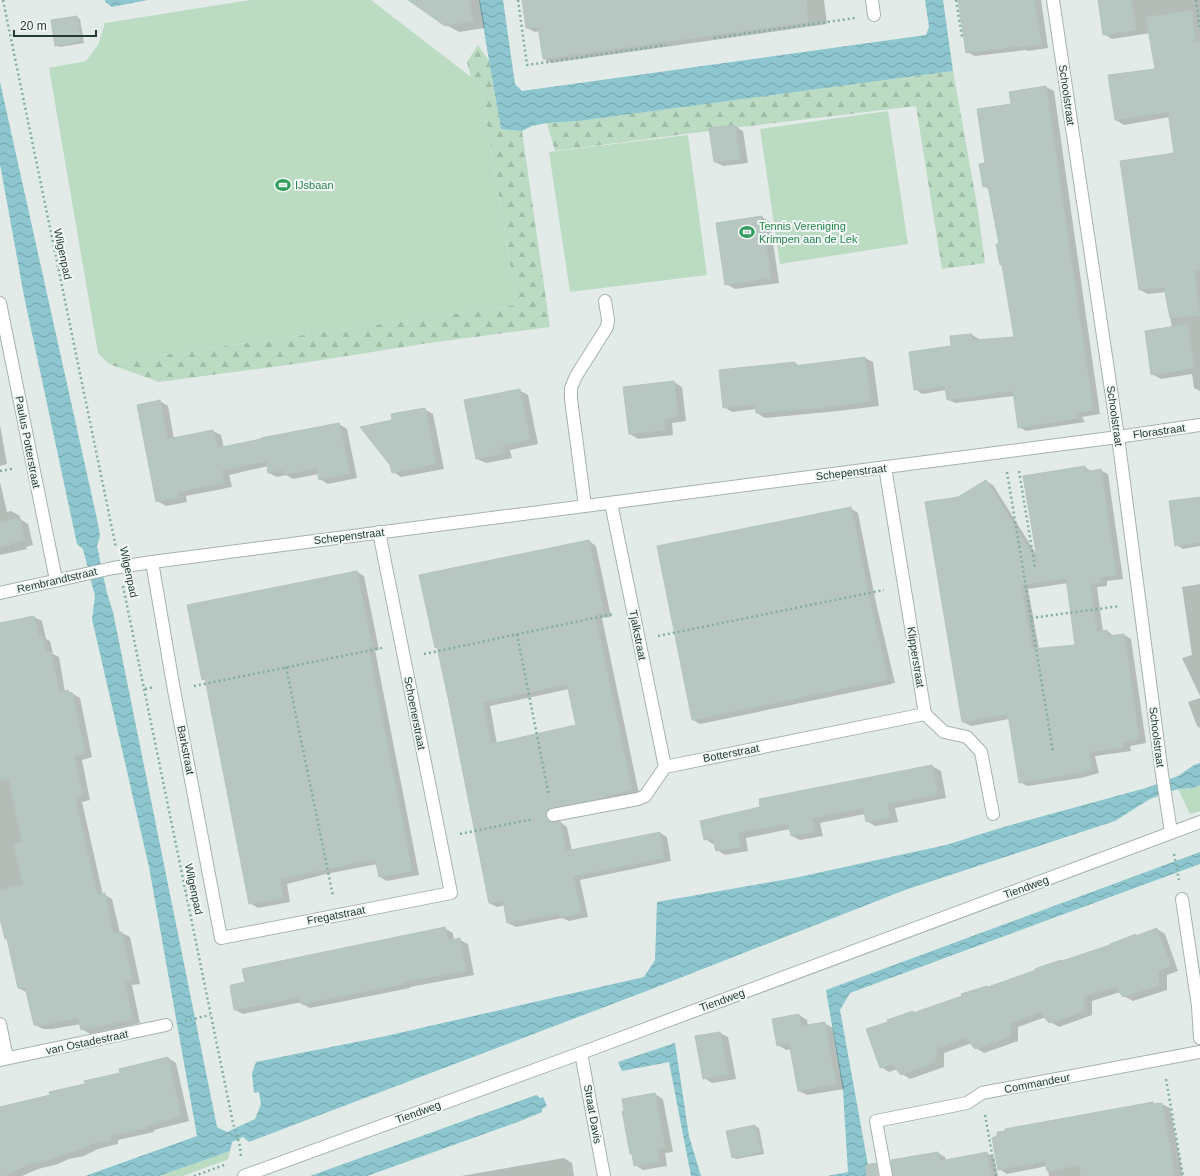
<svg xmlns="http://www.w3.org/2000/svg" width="1200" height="1176" font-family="Arial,sans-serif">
	<defs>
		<pattern id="forest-firs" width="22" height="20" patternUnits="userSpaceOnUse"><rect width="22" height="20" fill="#bcdbc3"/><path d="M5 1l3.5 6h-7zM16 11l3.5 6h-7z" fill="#a1bda8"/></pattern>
		<pattern id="water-waves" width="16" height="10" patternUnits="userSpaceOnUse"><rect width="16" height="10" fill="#8dc6ce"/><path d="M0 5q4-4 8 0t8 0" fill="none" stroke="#73a2a8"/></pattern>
	</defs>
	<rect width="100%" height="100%" fill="#e2ebe7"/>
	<!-- grass -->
	<path fill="#bcdbc3" d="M250 0H371L471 77 480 82 517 305 134 359 109 364 98 353 49 68 86 61 98 45 105 23Z
		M888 111 908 244 780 264 760 129Z
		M688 135 707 275 570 292 549 152Z
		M1200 785V811L1190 814 1178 789 1193 788Z
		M230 1151 229 1156 227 1160 183 1176H159Z"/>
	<!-- forest -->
	<path fill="url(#forest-firs)" d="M478 45 489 61 501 128 522 131 550 327 429 343 302 363 159 382 109 364 134 359 517 305 480 82 471 77 467 62Z
		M953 71 978 211 985 263 942 269 916 106 716 130 555 151 547 123 579 121Z"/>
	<!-- water -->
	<path fill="url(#water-waves)" d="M105 0H148L112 7 105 2Z
		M479 0H503L515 84 522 91 926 35 929 27 925 0H943L953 71 579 121 547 123 532 126 522 131 501 129 489 61Z
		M0 82 97 519 100 536 97 546 107 593 113 612 217 1127 227 1132 255 1119 261 1104 259 1092 254 1093 252 1073 256 1062 386 1036 644 977 655 960 657 902 794 878 946 845 1007 826 1146 788 1178 776 1194 765 1200 763V785L1193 788 1178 789 1150 799 1115 821 905 890 644 992 249 1142 243 1137 232 1142 230 1151 159 1176H85L197 1136 149 867 92 619 95 596 83 549 77 544 24 296 0 164Z
		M1200 852V864L850 993 840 1010 870 1176H827L848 1172 843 1091 826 990Z
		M675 1043 689 1136 701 1176H691L669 1062 622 1071 618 1062Z
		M536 1095 540 1098 543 1097 547 1106 542 1109V1112L518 1122 367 1176H310Z"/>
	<!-- shadow -->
	<path fill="#0003" fill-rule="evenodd" d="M410 0H480L485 28 459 32 446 25Z
		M523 0H824L827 24 551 63 544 59 539 31 535 32 527 28Z
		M959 0H1041L1048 48 1028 51 1026 50 975 56 967 52Z
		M1098 0H1200V391L1194 388 1192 374 1161 379 1152 374 1172 328 1166 292 1148 294 1140 290 1175 154 1170 117 1124 125 1116 120 1156 69 1150 33 1112 39 1104 34Z
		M76 17 80 19 84 43 60 47 56 45Z
		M1046 87 1054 91 1100 414 1082 417 1085 422 1026 431 1019 427 1014 396 955 403 947 399 946 390 922 394 915 389 953 347 972 335 979 339V341L1015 338 1003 266 1001 265 1000 245 990 190 984 186 986 164Z
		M735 126 743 131 748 163 723 166 715 162Z
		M762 217 770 222 779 283 735 289 726 284Z
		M865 358 873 362 879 406 838 411 765 418 757 413 756 409 732 412 724 407 795 363 800 366Z
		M674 382 682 387 686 421 672 423 673 435 638 439 630 434Z
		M519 390 528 395 538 444 510 450 512 458 486 463 477 459Z
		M160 401 168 406 174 439 213 431 221 435 224 448 339 424 347 429 357 478 328 484 320 479 319 474 293 479 286 475 277 477 269 473 268 466 229 475 232 487 186 496 187 502 166 506 157 501Z
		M424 409 433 414 444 469 401 477 393 472V421Z
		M0 425 7 464 0 466Z
		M1085 467 1092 472 1100 470 1108 474 1123 579 1107 581V586L1097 587 1103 632 1107 631 1114 636 1124 635 1131 639 1146 743 1130 746 1131 751 1095 756 1099 773 1081 778 1027 786 1020 782 1009 719 971 726 963 722 959 498 986 481 993 485 1038 557ZM1068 583 1077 646 1039 649 1028 589Z
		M0 482 7 512 11 511 20 516V519L28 524 33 545 26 547 27 549 0 555Z
		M1200 498V546L1183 549 1176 545Z
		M850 508 858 513 876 603 895 683H892V684L700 724 693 720Z
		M589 541 596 546 611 617 602 618 639 794 553 816V822L554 823 560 822 567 827 572 851 660 833 667 837 671 861 580 880 588 917 569 921 562 918 516 927 508 923 505 905 497 907 489 903 438 649 436 647ZM569 689 577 726 497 744 490 706Z
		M357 572 364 576 379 650H375L419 875 387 881 380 877 377 864 326 874 287 884 290 902 258 908 250 903 207 681 203 679Z
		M1200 584V696L1182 658 1192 655 1182 587Z
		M34 617 42 621 46 639 50 641 53 654 59 657 65 692 68 691 80 698 92 757 82 760 90 800 82 802 103 895 104 894 112 899 120 933H122L130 937 140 984 132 985 140 1023 90 1034 82 1029 81 1024 52 1029H43L35 1025 26 992 18 988 0 905V624Z
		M1200 698V728L1197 726 1188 702Z
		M932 766 941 771 946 798 895 808 898 822 875 826 867 821 865 814 820 823 823 836 800 840 792 836 790 829 746 838 748 851 725 855 717 850 716 844H713L705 839Z
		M444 928 453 933 454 941 460 940 468 944 474 975 410 987V988L310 1008 302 1004V1002L243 1014 235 1010Z
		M1157 929 1165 934 1178 971 1167 975V990L1133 1001 1124 996 1120 992 1092 1001V1015L1059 1027 1050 1022 1046 1017 1018 1027V1041L984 1053 976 1048 972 1043 944 1053V1067L910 1079 902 1074 898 1069 889 1072 881 1067 913 1012 915 1014 1112 945 1135 935 1138 936Z
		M799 1015 807 1020 808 1026 824 1023 833 1028 844 1089 807 1095 799 1091 791 1049 786 1050 778 1045Z
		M720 1033 728 1037 736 1079 712 1083 704 1078Z
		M168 1058 176 1063 189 1121 154 1130V1132L118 1140V1144L98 1149 84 1156 69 1159 58 1164 38 1169 22 1176H0V1111L86 1085Z
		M655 1094 663 1099 673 1152 665 1153 667 1166 643 1170 635 1165 632 1154 631 1153Z
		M1153 1103 1156 1105 1162 1104 1170 1108 1183 1176H1049L1047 1166 1007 1174 999 1169Z
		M755 1126 759 1128 764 1154 736 1159 732 1157Z
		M938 1153 945 1157 946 1161 987 1153 994 1157 998 1176H906Z
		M564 1158 572 1163 574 1176H461Z"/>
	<!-- building -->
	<path fill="#b7c6c0" stroke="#b5c5bd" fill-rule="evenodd" d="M408 0H469L473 21 445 26Z
		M522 0H806L808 22 543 59 538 27 526 28Z
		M958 0H1034L1041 44 1020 47 1019 46 966 53Z
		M1098 0H1131L1136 30 1103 35Z
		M1192 11 1195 42 1200 41V270L1194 271 1200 315 1170 318 1164 287 1139 290 1120 161 1174 153 1168 112 1115 120 1108 75 1155 69 1146 17Z
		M77 16 81 41 55 46 51 20Z
		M1046 86 1093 410 1076 413 1078 418 1018 428 1013 391 947 400 945 386 914 390 909 352 951 346 950 336 972 334 973 340 1014 337 1002 265H1000L996 244H999L988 186 983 187 979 164 985 163 977 109 1011 104 1009 92Z
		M735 125 740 159 714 162 709 128Z
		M762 216 771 278 725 285 716 223Z
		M1188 324 1194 368 1151 375 1145 331Z
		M865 357 871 401 829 407 756 413 755 404 723 408 719 370 795 362 794 366Z
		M674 381 678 417 664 418 665 430 629 434 623 387Z
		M520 389 530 439 502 446 504 453 476 459 464 400Z
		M160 400 167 439 213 430 217 448 261 439V438L339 423 350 473 319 480 317 468 284 475 283 470 268 473 266 461 222 470 224 483 178 492 179 497 156 502 137 405Z
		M425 408 436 464 392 473 390 465 360 427 392 420 391 414Z
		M1085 466V472L1101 469 1116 575 1100 577V582L1090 584 1097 632 1107 630 1108 636 1124 634 1139 739 1123 742 1124 747 1089 752 1092 769 1074 774 1019 783 1008 714 962 722 925 502 958 497 986 480 1038 564 1023 476ZM1066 578 1075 645 1032 649 1021 585Z
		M1200 497V542L1175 546 1169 501Z
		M851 507 869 598 888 679H885V680L692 720 657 546Z
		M20 518 24 540 0 547V522Z
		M589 540 604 613 595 615 632 790 603 796V798L552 808 548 809 546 812V817L548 820 551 822 560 821 566 851 660 832 664 858 573 876 581 913 560 918 559 913 507 923 503 900 489 903 449 702 437 647 435 648 419 575ZM567 684 576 725 491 744 483 702Z
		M357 571 372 646H368L412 871 379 877 375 859 280 879 283 898 249 904 205 679 202 680 187 605Z
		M34 616 39 636 42 635 46 653 51 652 59 692 68 690 69 693 72 692 85 753 74 756 83 796 75 797 97 895 105 893 113 934 122 932 132 980 124 981 133 1019 81 1030 78 1018 43 1025H34L25 987 18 988 7 939H5L0 919V890L23 885 14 844 22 842 16 813 9 778 0 780V623Z
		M932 765 938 794 887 804 890 817 866 822 863 808 812 818 815 832 791 836 788 823 738 833 741 847 716 851 713 838 704 840 700 821 760 807 759 799Z
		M445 927 448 941 460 938 466 971 402 982 403 984 301 1004 300 997 234 1010 230 986H231V985L245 982 242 969Z
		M1157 928 1171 966 1158 971 1159 985 1123 997 1115 987 1084 996V1011L1049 1023 1040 1012 1010 1023V1037L975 1049 966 1038 936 1049V1062L901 1075 892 1064 880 1068 866 1029 888 1022 887 1020 913 1011V1013L962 996 961 994 987 986 988 987 1036 970 1035 969 1040 967 1061 960 1062 961 1110 945V944L1136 934V936Z
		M799 1014 801 1026 825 1022 836 1084 798 1091 789 1043 777 1046 772 1019Z
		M720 1032 728 1074 703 1079 695 1036Z
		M168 1057 181 1116 146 1126V1128L110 1136 111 1140 90 1144 75 1151 60 1155 49 1160 29 1164 5 1176H0V1107L50 1095 49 1092 85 1084 84 1081 120 1073 119 1069Z
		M655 1093 665 1148 657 1149 659 1162 634 1166 632 1154H630L622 1111H624L622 1099Z
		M1153 1102 1154 1104 1162 1103 1175 1176H1081L1080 1165 1047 1171 1045 1161 998 1170 992 1138 997 1136V1132L1005 1131V1129Z
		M755 1125 761 1152 732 1158 726 1131Z
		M938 1152 940 1161 987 1152 991 1176H893L891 1160Z
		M876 1163 878 1176H867L866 1165Z"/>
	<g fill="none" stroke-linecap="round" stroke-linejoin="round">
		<!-- lane casing -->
		<g stroke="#a5b3ae" stroke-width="14">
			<path id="lane" d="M585 506 571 399V388L576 376 607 327 608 320 605 301"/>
		</g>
		<!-- street casing -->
		<g stroke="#a5b3ae" stroke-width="14">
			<path id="street" d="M872 0 874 15
				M1053 0 1118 437 1162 774 1171 832
				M0 303 56 580
				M885 467 925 714 944 732 967 737 981 752 993 814
				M611 503 665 767
				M152 562 174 690 221 938 451 893 379 532
				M0 593 113 568 152 562 1118 437 1200 425
				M553 815 638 799 645 796 665 767 925 714
				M1182 899 1198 1006 1200 1038
				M0 1024 7 1058
				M581 1053 604 1176
				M0 1060 166 1025
				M244 1176 581 1053 1200 822
				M886 1176 876 1121 967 1103 982 1093 1200 1052"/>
		</g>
		<!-- path -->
		<path stroke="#84ad9f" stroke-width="2.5" stroke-dasharray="2 3" stroke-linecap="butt" d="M3 0 116 548
			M518 0 527 65 666 45
			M956 0 962 37
			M1196 0 1200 29
			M714 38 855 18
			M0 471 12 469
			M1019 471 1035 568
			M1007 472 1053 752
			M123 586 233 1123 240 1146 241 1157
			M1031 618 1120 606
			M517 634 549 796
			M658 636 884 590
			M424 654 613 614
			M286 667 333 896
			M194 686 382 648
			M145 689 154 687
			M460 834 533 819
			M1174 854 1179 880
			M185 1021 210 1015
			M1166 1079 1183 1176
			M985 1115 996 1176
			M194 1176 227 1164"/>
		<!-- lane -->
		<use href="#lane" stroke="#fff" stroke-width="12"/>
		<!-- street -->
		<use href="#street" stroke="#fff" stroke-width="12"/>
	</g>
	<!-- icons -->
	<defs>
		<g id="stadium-bare" transform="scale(1.2)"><path d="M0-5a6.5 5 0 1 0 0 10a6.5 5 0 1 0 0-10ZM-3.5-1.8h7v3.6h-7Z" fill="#2e9e5b" stroke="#f2f8f5" stroke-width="2.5" paint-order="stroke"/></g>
	</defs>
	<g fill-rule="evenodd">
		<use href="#stadium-bare" x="283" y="185"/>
		<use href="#stadium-bare" x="747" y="232"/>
	</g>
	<g text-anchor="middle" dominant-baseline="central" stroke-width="4" stroke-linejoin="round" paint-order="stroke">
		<!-- street labels -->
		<g font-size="11" fill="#233b34" stroke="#f2f8f5">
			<text transform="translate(1067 95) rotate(82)">Schoolstraat</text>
			<text transform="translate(63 254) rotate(78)">Wilgenpad</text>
			<text transform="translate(1115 416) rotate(82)">Schoolstraat</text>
			<text transform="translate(1159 431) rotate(-8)">Florastraat</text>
			<text transform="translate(28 442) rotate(79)">Paulus Potterstraat</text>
			<text transform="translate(851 472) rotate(-7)">Schepenstraat</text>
			<text transform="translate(349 536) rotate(-7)">Schepenstraat</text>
			<text transform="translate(129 572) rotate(78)">Wilgenpad</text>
			<text transform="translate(57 580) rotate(-13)">Rembrandtstraat</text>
			<text transform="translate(638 635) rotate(79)">Tjalkstraat</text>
			<text transform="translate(916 657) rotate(81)">Klipperstraat</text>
			<text transform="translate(415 713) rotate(79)">Schoenerstraat</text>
			<text transform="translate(1157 737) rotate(83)">Schoolstraat</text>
			<text transform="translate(186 750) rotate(79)">Barkstraat</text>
			<text transform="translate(731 753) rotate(-11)">Botterstraat</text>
			<text transform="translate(1026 887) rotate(-20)">Tiendweg</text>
			<text transform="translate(194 889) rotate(78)">Wilgenpad</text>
			<text transform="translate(336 915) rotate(-11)">Fregatstraat</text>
			<text transform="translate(722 1000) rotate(-20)">Tiendweg</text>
			<text transform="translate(87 1042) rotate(-12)">van Ostadestraat</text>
			<text transform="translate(1037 1083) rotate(-11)">Commandeur</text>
			<text transform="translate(418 1112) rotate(-20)">Tiendweg</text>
			<text transform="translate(593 1114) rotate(80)">Straat Davis</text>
		</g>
		<!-- leisure labels -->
		<g font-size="11" fill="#27864d" stroke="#f2f8f5" text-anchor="start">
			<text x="295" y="185">IJsbaan</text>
			<text x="759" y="226">Tennis Vereniging<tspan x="759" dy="13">Krimpen aan de Lek</tspan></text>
		</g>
	</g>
	<!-- scale -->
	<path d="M14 30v6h82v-6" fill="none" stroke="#233b34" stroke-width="2"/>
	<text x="20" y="30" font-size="12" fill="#233b34" stroke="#f2f8f5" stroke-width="3" paint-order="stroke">20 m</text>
</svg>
